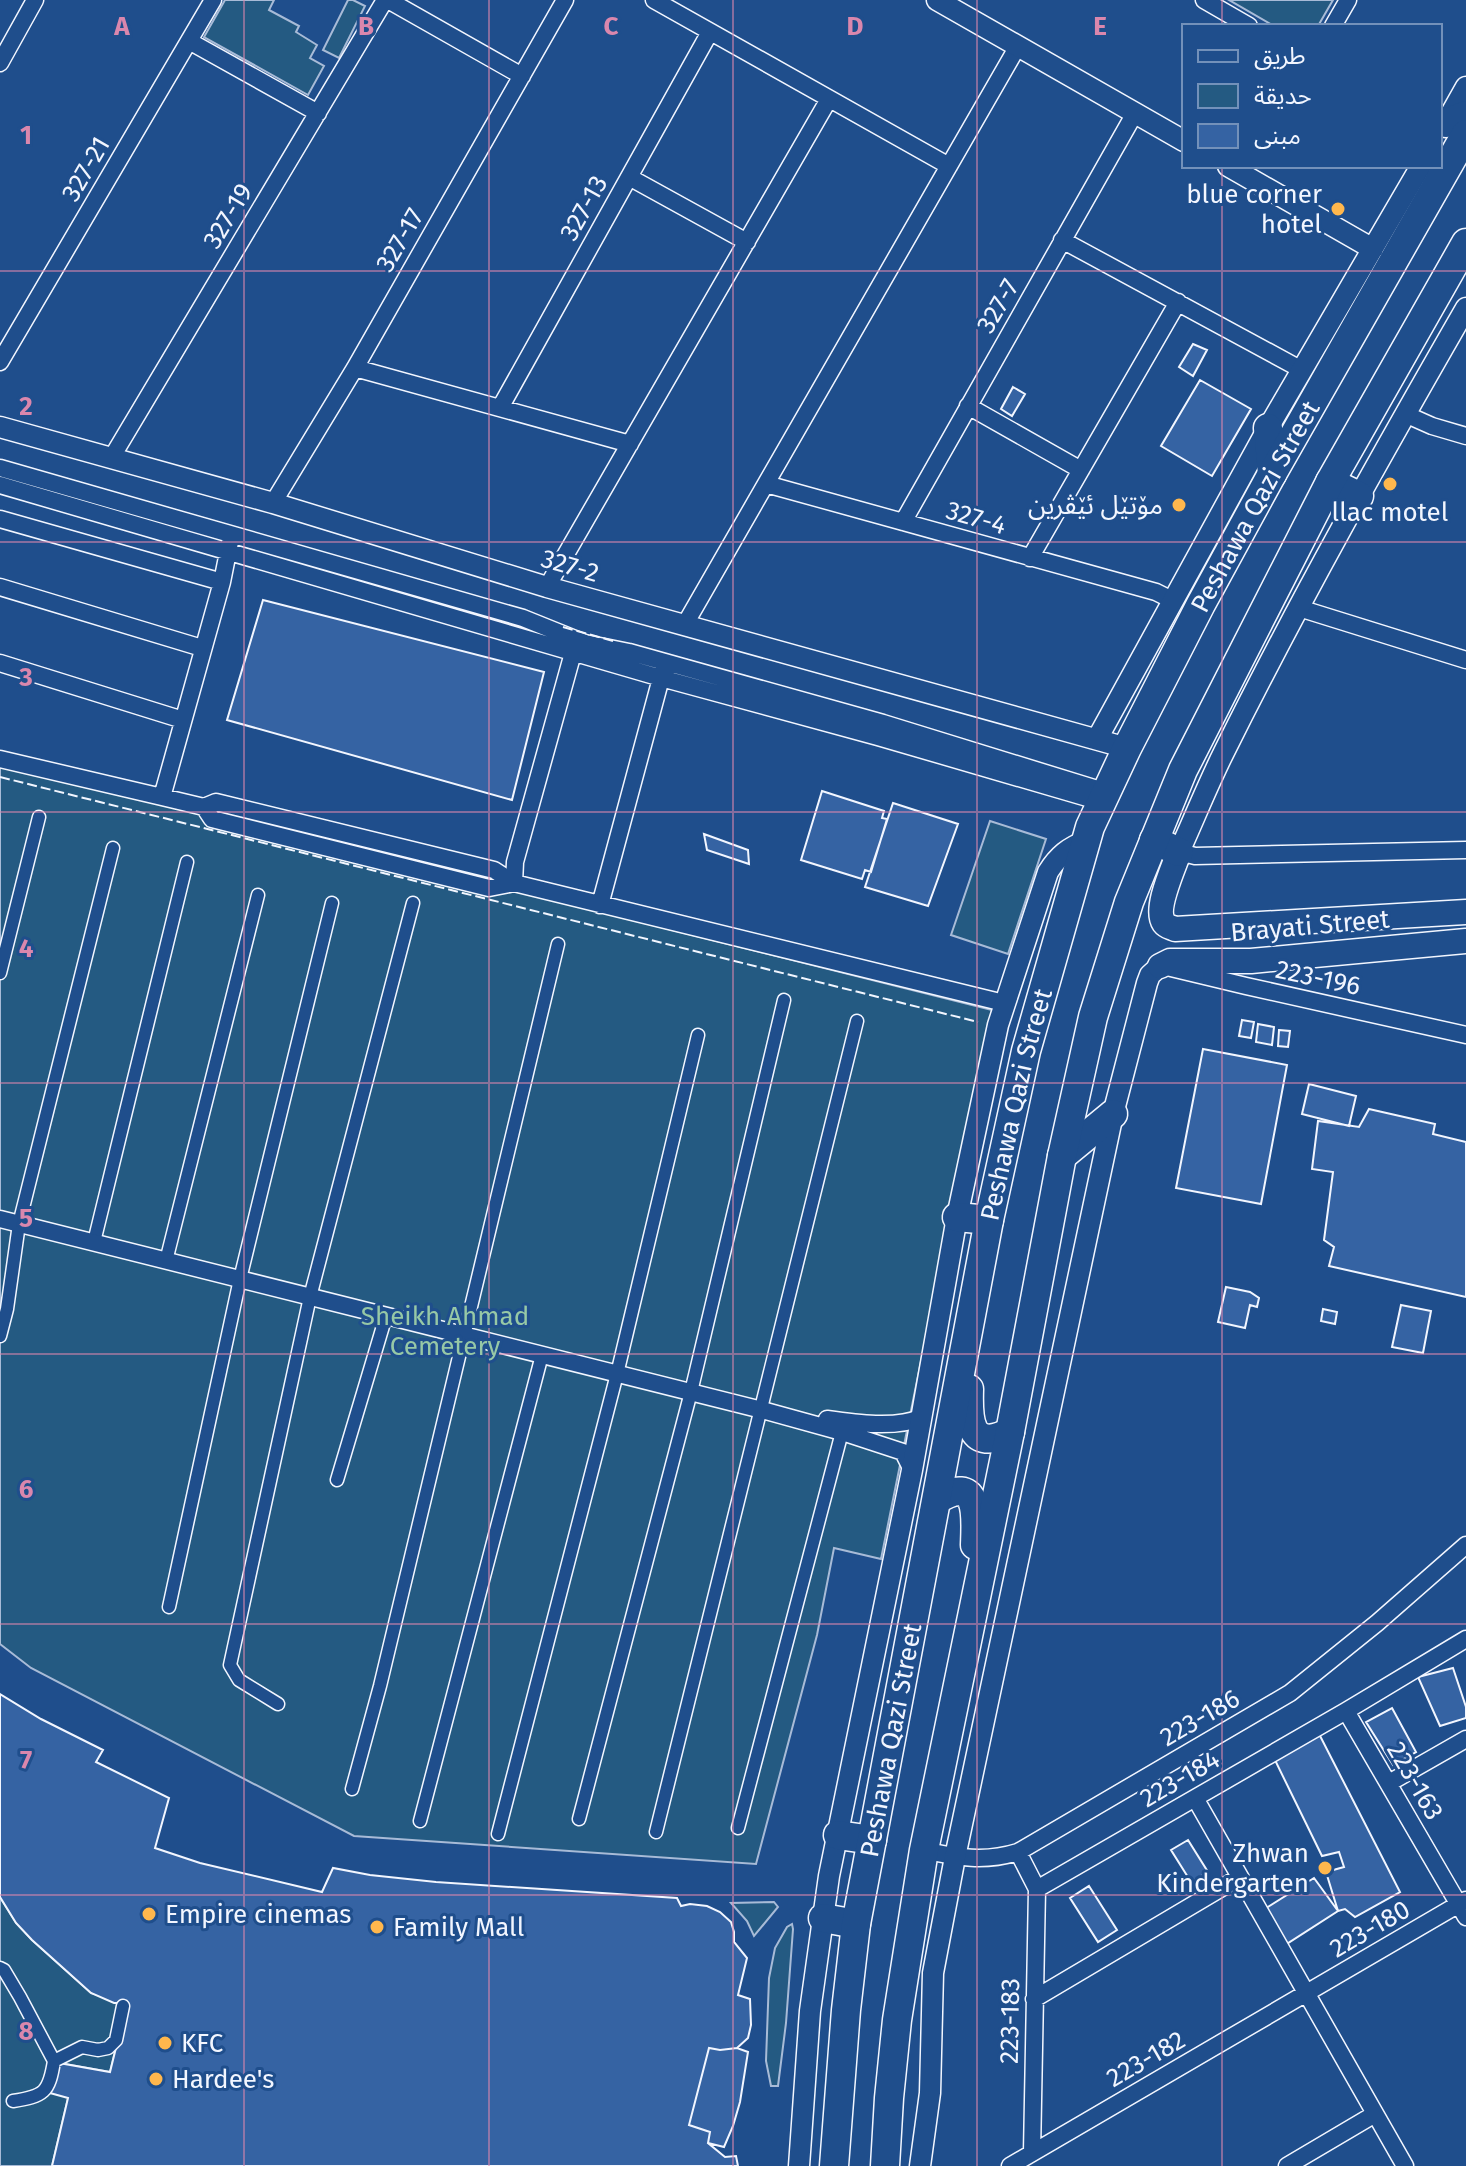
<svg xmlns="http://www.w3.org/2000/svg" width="1466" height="2166" font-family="'Fira Sans','Noto Sans Arabic',sans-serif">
	<rect width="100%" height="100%" fill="#1f4e8c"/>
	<!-- green -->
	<path fill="#245a82" stroke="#a8bbd7" stroke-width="2" d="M225 0H274L269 10 299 26 296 32 317 45 310 58 324 66 308 95 204 37Z
		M348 0H353L365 6 339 58 323 50Z
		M1229 0H1333L1318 26H1274Z
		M0 762 992 1010 881 1559 834 1548 817 1635 756 1864 354 1836 31 1668 0 1644Z
		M990 821 1046 839 1008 954 951 935Z
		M0 1897 16 1923 32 1940 91 1993 127 2003 110 2072 59 2063 68 2098 52 2166H0Z
		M774 1902 778 1907 754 1936 747 1921 731 1903Z
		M792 1924 793 1929 786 2023 778 2086H771L766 2061 769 1978 775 1948 787 1927Z"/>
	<!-- building -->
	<path fill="#3563a3" stroke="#f2f6ff" stroke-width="2" d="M1193 344 1207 350 1193 376 1179 367Z
		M1200 380 1251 409 1212 476 1161 446Z
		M1013 387 1025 394 1012 416 1001 409Z
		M263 600 544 672 512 800 227 720Z
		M822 791 884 811 882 818 887 819 871 872 865 870 862 879 801 860Z
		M893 803 958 824 928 906 865 887Z
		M704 834 748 850 749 864 707 850Z
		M1242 1020 1254 1022 1251 1038 1239 1036Z
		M1258 1024 1274 1027 1272 1045 1256 1042Z
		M1279 1030 1290 1031 1288 1047 1278 1046Z
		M1203 1049 1287 1065 1261 1204 1176 1188Z
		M1309 1084 1356 1096 1349 1126 1302 1114Z
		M1369 1109 1435 1124 1433 1134 1466 1142V1297L1329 1266 1334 1247 1324 1240 1333 1172 1312 1169 1318 1121 1359 1127Z
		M1226 1287 1250 1292 1259 1298 1257 1307 1250 1305 1245 1328 1218 1322Z
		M1401 1305 1431 1311 1423 1353 1392 1347Z
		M1323 1309 1337 1312 1335 1324 1321 1321Z
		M1453 1668 1466 1707V1718L1440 1726 1418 1677Z
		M0 1694 41 1719 103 1750 96 1762 169 1798 155 1848 200 1863 322 1892 333 1868 370 1875 436 1882 677 1898 681 1906 690 1904 707 1906 720 1912 731 1922 734 1932V1942L747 1958 738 1995 750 1999 751 2025 748 2038 737 2048 720 2050 709 2048 689 2125 710 2132 708 2143 725 2157 736 2156 738 2166H52L68 2098 50 2093 59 2063 110 2072 127 2003H114L91 1993 32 1940 16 1923 0 1897Z
		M1392 1708 1416 1752 1393 1765 1366 1722Z
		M1316 1728 1400 1892 1355 1917 1345 1909 1338 1911 1326 1872 1344 1867 1339 1852 1322 1856 1272 1754Z
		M1188 1840 1208 1872 1191 1882 1171 1850Z
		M1314 1878 1338 1911 1285 1945 1263 1910Z
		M1089 1886 1117 1930 1098 1942 1070 1898Z
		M709 2048 720 2050 737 2048 748 2052 740 2102 733 2126 724 2147 708 2143 710 2132 689 2125Z"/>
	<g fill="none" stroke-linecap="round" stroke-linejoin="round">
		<!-- pedestrian casing -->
		<g stroke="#f2f6ff" stroke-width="15">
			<path id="pedestrian" d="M0 973 39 817
				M94 1242 187 862
				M166 1261 258 895
				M0 1336 7 1309 19 1224 113 848
				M337 1480 386 1316
				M169 1607 240 1279 332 903
				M278 1704 239 1680 230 1665 310 1297 413 903
				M352 1789 380 1686 558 944
				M579 1819 691 1392 784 1000
				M420 1821 542 1355
				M738 1828 842 1432
				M656 1832 857 1021
				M498 1834 617 1374 698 1035
				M0 1968 4 1970 20 1997 54 2061
				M13 2101C44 2096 49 2093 54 2061L82 2047 98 2050 108 2048 116 2040 123 2006"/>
		</g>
		<!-- minor casing -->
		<g stroke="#f2f6ff" stroke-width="19">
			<path id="minor" d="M388 0 522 76
				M654 0 949 166
				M1204 0 1249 26
				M1333 26 1348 0
				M189 41 318 113
				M0 63 35 0
				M629 177 747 242
				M1062 240 1302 370
				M0 362 213 0
				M355 368 630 444
				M968 406 1081 470
				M500 408 710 32
				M1405 414 1432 426 1466 436
				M112 457 385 0
				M0 468 523 618 585 643 629 652 883 723 1107 792
				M766 484 1156 592 1172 600
				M0 485 661 678 878 737 1101 802
				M273 503 355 368 565 0
				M0 519 222 582
				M903 522 1135 113
				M1030 558 1178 302
				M0 587 202 648
				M547 587 829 99
				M1299 608 1466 660
				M684 626 1018 46
				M576 642 515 862 514 883 1004 1003
				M0 663 183 720
				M0 759 162 797 222 582 230 542
				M162 797 204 807
				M216 802 494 870 514 883 489 888 212 819 204 807Z
				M1179 852 1195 856 1466 850
				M600 905 664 667
				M1171 968 1246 986 1466 1035
				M0 1219 762 1410 842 1432 903 1452 912 1470
				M827 1419C855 1423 897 1429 922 1417
				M1346 1711 1466 1917
				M1389 1783 1466 1739
				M1195 1798 1405 2166
				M924 1850C957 1858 986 1862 1018 1852L1290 1693 1377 1623 1466 1545
				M1018 1852 1037 1889 1032 2153
				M1037 1889 1346 1711 1466 1639
				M1034 1999 1240 1877
				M1010 2166 1466 1900
				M1287 2166 1375 2114"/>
		</g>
		<!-- tertiary casing -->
		<g stroke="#f2f6ff" stroke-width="23">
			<path id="tertiary" d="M937 0 1184 141
				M1444 126 1466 87
				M1228 166 1373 249
				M0 427 273 503 547 587 1127 748
				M1097 739 1268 428 1421 166
				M1179 852C1194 819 1208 784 1224 752 1299 601 1382 454 1466 308
				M799 2166 810 2011 829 1876 912 1470 957 1217 998 1025 1048 872C1058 856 1069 847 1086 841
				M920 2166 930 2093 933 1973 955 1857 1113 1114 1147 983 1150 975 1160 966"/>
		</g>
		<!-- secondary casing -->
		<g stroke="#f2f6ff" stroke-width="27">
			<path id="secondary" d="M1179 852C1174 867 1154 909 1164 923 1167 927 1171 927 1175 929L1466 912
				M1160 966 1170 961H1251L1466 941"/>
		</g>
		<!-- trunk casing -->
		<g stroke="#f2f6ff" stroke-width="31">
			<g id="trunk">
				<path d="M1446 123 1466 115"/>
				<path d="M1268 428 1272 474"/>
				<path d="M1330 482 1359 496"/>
				<path d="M1154 840 1179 852"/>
				<path d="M1062 1156 1113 1114"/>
				<path d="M957 1217 989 1220"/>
				<path d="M969 1389C968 1420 969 1453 1010 1432"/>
				<path d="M938 1499C980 1474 976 1516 975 1545"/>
				<path d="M838 1835 872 1840"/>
				<path d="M823 1918 856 1924"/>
				<path id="s1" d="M834 2166 846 2010 856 1924 989 1220 1026 1051 1090 827 1127 748 1201 604 1272 474 1466 134"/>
				<path d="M885 2166 889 2098 897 2020 924 1850 1010 1432 1062 1156 1093 1017 1129 902 1183 770 1330 482 1466 243"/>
			</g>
		</g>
		<!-- pedestrian -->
		<use href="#pedestrian" stroke="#1f4e8c" stroke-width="12"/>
		<!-- minor -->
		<use href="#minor" stroke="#1f4e8c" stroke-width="16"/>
		<!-- tertiary -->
		<use href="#tertiary" stroke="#1f4e8c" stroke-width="20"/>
		<!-- secondary -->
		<use href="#secondary" stroke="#1f4e8c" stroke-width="24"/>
		<!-- trunk -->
		<use href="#trunk" stroke="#1f4e8c" stroke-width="28"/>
		<!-- fence -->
		<path stroke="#f2f6ff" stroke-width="2" stroke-dasharray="10 4" stroke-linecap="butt" d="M563 627 613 641
			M0 777 978 1022"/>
	</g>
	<!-- grid -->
	<path fill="none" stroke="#da87ad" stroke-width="2" stroke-opacity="0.55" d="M244 0V2166M489 0V2166M733 0V2166M977 0V2166M1222 0V26M1222 166V2166M0 271H1466M0 542H1466M0 812H1466M0 1083H1466M0 1354H1466M0 1624H1466M0 1895H1466"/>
	<!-- markers -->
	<g fill="#ffb74d" stroke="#1f4e8c" stroke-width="3">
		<circle cx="1338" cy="209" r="8"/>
		<circle cx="1390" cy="484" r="8"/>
		<circle cx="1179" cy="505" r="8"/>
		<circle cx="1325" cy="1868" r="8"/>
		<circle cx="149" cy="1914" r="8"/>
		<circle cx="377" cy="1927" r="8"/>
		<circle cx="165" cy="2043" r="8"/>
		<circle cx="156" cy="2079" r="8"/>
	</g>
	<g text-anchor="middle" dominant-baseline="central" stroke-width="6" stroke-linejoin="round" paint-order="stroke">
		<!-- street labels -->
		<g font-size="26" fill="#f2f6ff" stroke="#1f4e8c">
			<text transform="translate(86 169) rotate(-60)">327-21</text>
			<text transform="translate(584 208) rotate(-61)">327-13</text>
			<text transform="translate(228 216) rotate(-59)">327-19</text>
			<text transform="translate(400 240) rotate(-60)">327-17</text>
			<text transform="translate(998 306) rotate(-60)">327-7</text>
			<text stroke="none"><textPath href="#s1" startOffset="1726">Peshawa Qazi Street</textPath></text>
			<text transform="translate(976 518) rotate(16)">327-4</text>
			<text transform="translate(570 566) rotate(16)">327-2</text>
			<text transform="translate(1310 926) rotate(-5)">Brayati Street</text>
			<text transform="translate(1318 978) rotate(12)">223-196</text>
			<text stroke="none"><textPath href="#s1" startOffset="1078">Peshawa Qazi Street</textPath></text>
			<text transform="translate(1200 1718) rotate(-30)">223-186</text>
			<text stroke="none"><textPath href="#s1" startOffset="430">Peshawa Qazi Street</textPath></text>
			<text transform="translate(1180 1779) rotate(-30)">223-184</text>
			<text transform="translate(1415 1781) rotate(60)">223-163</text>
			<text transform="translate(1370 1929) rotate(-30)">223-180</text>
			<text transform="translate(1010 2021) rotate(-89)">223-183</text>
			<text transform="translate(1146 2059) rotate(-30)">223-182</text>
		</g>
		<!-- poi labels -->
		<g font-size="26" fill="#f2f6ff" stroke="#1f4e8c" text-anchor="start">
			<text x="1322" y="194" text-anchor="end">blue corner<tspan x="1322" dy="30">hotel</tspan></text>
			<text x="1163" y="505" text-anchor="end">مۆتێل ئێڤرین</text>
			<text x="1390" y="512" text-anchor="middle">llac motel</text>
			<text x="1309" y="1853" text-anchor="end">Zhwan<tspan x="1309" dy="30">Kindergarten</tspan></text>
			<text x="165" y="1914">Empire cinemas</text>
			<text x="393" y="1927">Family Mall</text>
			<text x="181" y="2043">KFC</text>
			<text x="172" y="2079">Hardee's</text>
		</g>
		<!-- park labels -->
		<g font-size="26" fill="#97c8a6" stroke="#1f4e8c">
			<text x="445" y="1316">Sheikh Ahmad<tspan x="445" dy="30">Cemetery</tspan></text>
		</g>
	</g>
	<g font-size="26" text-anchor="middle" font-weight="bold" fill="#da87ad" stroke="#1f4e8c" stroke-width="6" stroke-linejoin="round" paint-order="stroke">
		<text x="122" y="35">A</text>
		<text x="366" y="35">B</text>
		<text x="611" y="35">C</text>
		<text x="855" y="35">D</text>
		<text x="1100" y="35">E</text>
		<text x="26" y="144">1</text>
		<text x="26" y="415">2</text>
		<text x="26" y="686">3</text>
		<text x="26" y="957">4</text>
		<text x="26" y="1227">5</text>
		<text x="26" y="1498">6</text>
		<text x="26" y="1769">7</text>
		<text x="26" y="2040">8</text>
	</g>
	<!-- legend -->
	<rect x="1182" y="24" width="260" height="144" fill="#1f4e8c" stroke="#7391ba" stroke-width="2"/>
	<rect x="1198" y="50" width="40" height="12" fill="#1f4e8c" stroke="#7391ba" stroke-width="2"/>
	<text x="1254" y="64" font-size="24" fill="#f2f6ff">طريق</text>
	<rect x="1198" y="84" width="40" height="24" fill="#245a82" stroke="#7391ba" stroke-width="2"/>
	<text x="1254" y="104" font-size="24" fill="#f2f6ff">حديقة</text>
	<rect x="1198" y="124" width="40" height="24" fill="#3563a3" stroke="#7391ba" stroke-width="2"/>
	<text x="1254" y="144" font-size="24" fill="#f2f6ff">مبنى</text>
</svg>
